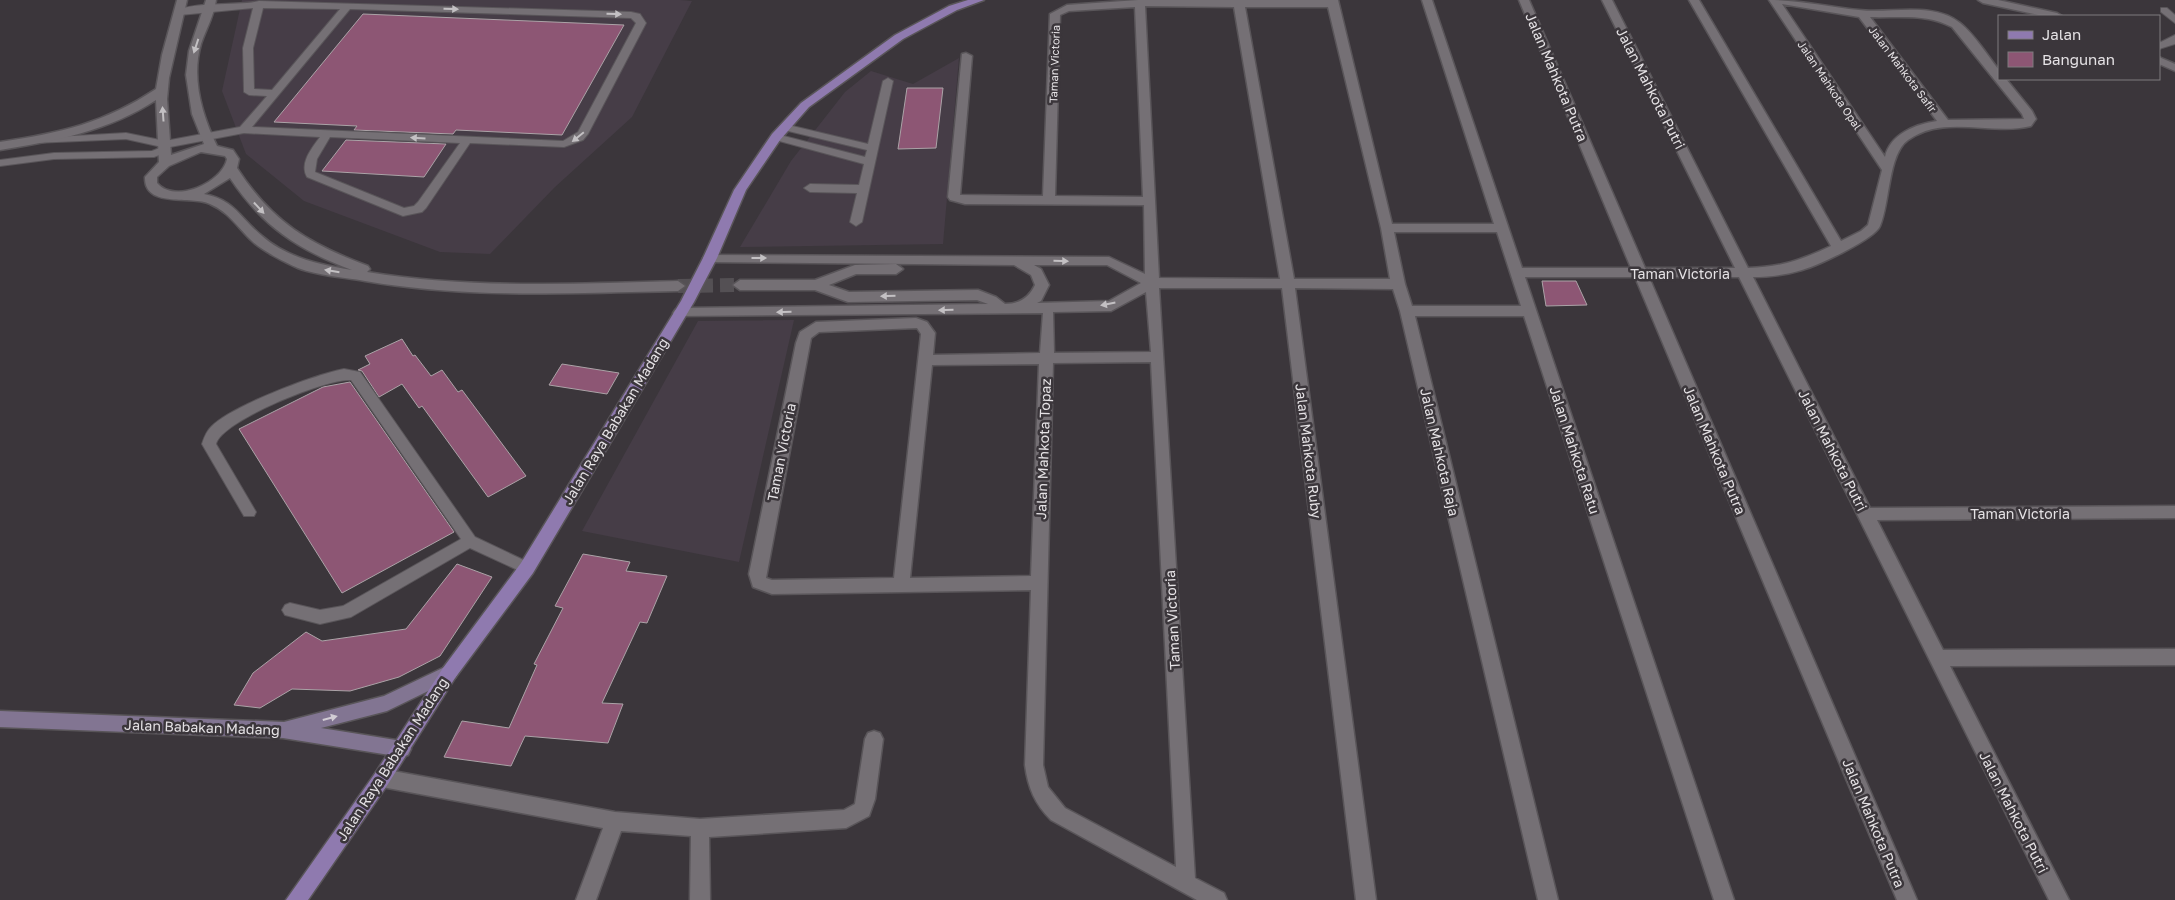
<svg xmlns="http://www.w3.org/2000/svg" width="2175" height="900" font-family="'Golos Text',sans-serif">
	<rect width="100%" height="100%" fill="#3b363b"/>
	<!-- built -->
	<path fill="#463d47" d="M242 0H680L692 1 632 117 555 187 490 254 440 252 304 201 246 154 222 91Z
		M959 58 943 244 740 247 791 161 845 92 871 71 913 84Z
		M794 320 739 562 582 531 698 321Z"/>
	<!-- building -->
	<path fill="#8d5674" stroke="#aba3a7" d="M363 14 624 25 562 135 456 130 453 134 354 130 357 126 274 122Z
		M907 88H943L936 148 898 149Z
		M346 140 446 144 424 177 322 171Z
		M1542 281H1576L1587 305 1546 306Z
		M402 339 413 356 415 355 431 376 442 370 458 392 462 390 526 476 488 497 422 406 419 408 402 384 379 397 362 371 358 370 370 364 365 356Z
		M562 364 619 373 607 394 549 385Z
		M350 382 454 532 342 593 239 429 323 387Z
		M583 554 630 562 626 571 667 576 647 623 640 622 602 703 623 704 608 743 525 736 511 766 444 757 462 721 509 728 537 665 534 664 563 608 555 606Z
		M457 564 492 577 440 656 399 677 350 691 292 689 260 708 234 705 253 673 306 632 322 641 406 629Z"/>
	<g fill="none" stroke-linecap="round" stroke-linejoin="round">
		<!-- minor-tunnel -->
		<path stroke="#545054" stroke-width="14" stroke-dasharray="14 7" stroke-linecap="butt" d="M678 286 740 285"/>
		<!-- service casing -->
		<g stroke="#595559" stroke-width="2">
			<path id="service" d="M259 1 631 12 640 14 646 23 588 134 583 140 564 147 470 143 426 208 422 212 403 216 307 177C299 163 312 148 320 137L244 133 170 147V151L154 157 54 159 0 166V160L54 153 152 151 162 147 126 139 34 143V139L38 138 126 133 165 141 240 127 267 96 249 95 244 92 243 48 253 8 180 15 175 12C189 1 240 6 259 1ZM263 8 340 9 272 90 254 89 253 48ZM350 9 631 18 636 23 578 132 563 141 252 127ZM330 137 460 143 418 202 414 206 404 208 315 172 317 159Z
				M2161 8H2167L2175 15V23L2161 12Z
				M2175 35V44L2159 49V43Z
				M888 78 893 81 862 222 856 226 850 222 857 193 810 192 804 188 810 184 859 185 864 164 772 139 771 137 776 134 865 157 867 150 780 129 779 127 784 124 868 144 883 81Z
				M344 369 360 372 475 537 532 564 534 568 532 572 527 574 522 572 470 548 351 617 320 624 285 615 282 610 285 605 290 603 320 610 343 606 461 539 351 380C327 378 221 421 216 444L256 512 254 516H244L202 444C204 438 206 432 211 427 231 406 314 375 344 369Z"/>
		</g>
		<!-- minor casing -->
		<g stroke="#595559" stroke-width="3">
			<path id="minor" d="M177 0H187L169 78 167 99 171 155 204 144 192 114 186 75 189 51 206 0H216C214 16 206 29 201 44 191 78 202 115 217 146L233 150 239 159 237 168C272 222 309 244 368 266L370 269 367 272C470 289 574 284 678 281L685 286 678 291C572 293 470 299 365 281 343 277 319 276 298 268 286 263 261 250 252 241 238 228 229 212 210 204 192 195 144 209 145 177L159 162 156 100C109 131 55 141 0 150V142C60 133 105 123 156 89L162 55ZM201 152 225 156 227 159C222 183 175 204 157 183V177L169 166ZM230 178C262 226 298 250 352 270 321 265 287 258 262 236 240 218 235 200 204 194Z
				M1138 0H1338L1392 224H1494L1422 0H1432L1522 268H1631L1519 0H1529L1645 268H1735L1602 0H1612L1748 268C1782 267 1801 260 1831 246L1689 0H1699L1841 241 1861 231 1868 225 1882 170 1769 0C1800 0 1829 7 1859 10 1890 14 1933 1 1960 23 1975 35 1987 55 1999 70V79H2006L2032 111 2036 119 2031 126C1991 136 1944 114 1908 140 1888 154 1890 203 1880 226 1875 239 1817 266 1802 270 1785 275 1770 277 1753 277L1870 508 2175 506V518L1877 520 1943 650 2175 649V665L1950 666 2069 900H2049L1739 277H1649L1917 900H1897L1635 277H1525L1734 900H1714L1524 316H1415L1558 900H1538L1400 311 1393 289 1295 288 1376 900H1356L1282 288H1159L1195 878 1224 893 1227 900H1197L1051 820C1035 804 1028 788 1025 765L1031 590 772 594 753 587 749 574 796 343 800 332 816 322 916 318 927 322 935 333 933 355 1040 353 1043 313 675 316 673 313 675 310 680 308 988 304 977 300 848 302 815 290H740L733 285 740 280H815L855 265 896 264 903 269 896 274H856L829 285 849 292 978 290 996 297 1005 304C1019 304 1029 298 1035 285L1031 275 1014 265 710 262 705 261 703 258 705 255 1109 257 1145 274 1144 205 965 204 950 200 948 197 962 54 966 53 972 56 960 195 1043 196 1050 14 1067 5ZM1782 4 1859 17 1937 121C1916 124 1890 134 1885 157ZM1145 6 1234 7 1280 279 1159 278ZM1135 7 1143 197 1055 196 1060 15 1069 11ZM1245 7H1328L1381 228 1390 279H1294ZM1870 17C1899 18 1926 13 1952 27L2022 114 2024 119 1948 120ZM1394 232H1497L1521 306H1412L1405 284ZM1034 265H1107L1141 283 1109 301 1037 303 1041 301 1049 285 1041 269ZM1146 292 1151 352 1054 353 1053 312 1111 311ZM917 328 921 334 894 578 772 580 766 578 811 338 819 332ZM1151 362 1176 867 1065 808 1048 787 1043 765 1053 363ZM1039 364 1031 576 910 578 932 365Z
				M874 731 880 733 883 739 875 799 869 816 846 828 709 837 710 900H690L691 836 621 831 596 900H576L603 828 382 787 376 784 373 778 376 772 382 769 615 812 700 819 844 810 855 804 865 739 868 733Z"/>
		</g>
		<!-- tertiary casing -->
		<g stroke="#595559" stroke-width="3">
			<path id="tertiary" d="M1978 0H1998L2057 13 2062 16H2043L1983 3Z
				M2159 57 2175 64V71L2159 64Z"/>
		</g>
		<!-- secondary casing -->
		<g stroke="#595559" stroke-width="3">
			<path id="secondary" d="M449 665 455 668 458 673 455 678 387 711 321 728 402 741 408 743 411 749 408 755 402 757 283 738 0 727V711L284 722 384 696Z"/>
		</g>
		<!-- primary casing -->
		<g stroke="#595559" stroke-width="3">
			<path id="primary" d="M968 0H984L957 10 903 39 809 107 780 140 746 190 717 258 694 302 533 573 455 678 388 784 308 900H286L376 772 443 668 521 563 681 301 703 258 734 190 772 134 801 103 895 35 949 6Z"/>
		</g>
		<!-- service -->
		<use href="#service" fill="#757075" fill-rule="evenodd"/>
		<!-- minor -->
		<use href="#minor" fill="#757075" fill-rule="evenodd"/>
		<!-- tertiary -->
		<use href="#tertiary" fill="#757075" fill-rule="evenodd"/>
		<!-- secondary -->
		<use href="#secondary" fill="#827592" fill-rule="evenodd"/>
		<!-- primary -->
		<use href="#primary" fill="#8f7aaf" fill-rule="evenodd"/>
	</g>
	<!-- one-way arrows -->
	<defs><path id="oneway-solid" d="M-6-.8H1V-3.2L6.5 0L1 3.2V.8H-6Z" transform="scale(1.25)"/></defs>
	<g fill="#c3c0c3">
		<use href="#oneway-solid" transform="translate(451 9) rotate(2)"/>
		<use href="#oneway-solid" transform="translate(614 14) rotate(2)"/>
		<use href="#oneway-solid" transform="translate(196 46) rotate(108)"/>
		<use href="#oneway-solid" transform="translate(163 114) rotate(-94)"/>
		<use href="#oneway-solid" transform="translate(578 137) rotate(141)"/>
		<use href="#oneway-solid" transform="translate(418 138) rotate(-177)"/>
		<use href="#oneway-solid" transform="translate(259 208) rotate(47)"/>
		<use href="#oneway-solid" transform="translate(759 258)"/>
		<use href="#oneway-solid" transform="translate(1061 261) rotate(1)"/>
		<use href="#oneway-solid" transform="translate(332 271) rotate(-171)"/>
		<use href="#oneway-solid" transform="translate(888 296) rotate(179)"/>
		<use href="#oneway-solid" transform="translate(1108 304) rotate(169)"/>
		<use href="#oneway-solid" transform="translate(946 310) rotate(179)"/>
		<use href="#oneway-solid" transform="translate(784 312) rotate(179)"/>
	</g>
	<use fill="#d1ccd4" href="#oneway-solid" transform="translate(330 718) rotate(-15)"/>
	<g text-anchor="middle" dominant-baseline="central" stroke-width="5" stroke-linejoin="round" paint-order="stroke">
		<!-- far-street labels -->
		<g font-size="11" fill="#e5e2e5" stroke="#3b363b">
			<text transform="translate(1054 64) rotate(-88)">Taman Victoria</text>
			<text transform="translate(1903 69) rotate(53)">Jalan Mahkota Safir</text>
			<text transform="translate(1830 85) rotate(56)">Jalan Mahkota Opal</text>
		</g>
		<!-- street labels -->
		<g font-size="14" fill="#e5e2e5" stroke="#3b363b">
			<text transform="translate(1557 77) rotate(67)">Jalan Mahkota Putra</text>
			<text transform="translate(1651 88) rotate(63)">Jalan Mahkota Putri</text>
			<text x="1680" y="273">Taman Victoria</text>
			<text transform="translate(615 421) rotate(-59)">Jalan Raya Babakan Madang</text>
			<text transform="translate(1043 449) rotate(-88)">Jalan Mahkota Topaz</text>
			<text transform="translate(1575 450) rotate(72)">Jalan Mahkota Ratu</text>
			<text transform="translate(1715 450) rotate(67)">Jalan Mahkota Putra</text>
			<text transform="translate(1833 450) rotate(63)">Jalan Mahkota Putri</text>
			<text transform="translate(1309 451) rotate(83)">Jalan Mahkota Ruby</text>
			<text transform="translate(781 452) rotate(-79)">Taman Victoria</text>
			<text transform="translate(1440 452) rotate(77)">Jalan Mahkota Raja</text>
			<text x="2020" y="513">Taman Victoria</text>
			<text transform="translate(1172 620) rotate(-93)">Taman Victoria</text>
			<text transform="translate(202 727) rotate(2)">Jalan Babakan Madang</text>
			<text transform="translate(392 759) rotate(-57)">Jalan Raya Babakan Madang</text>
			<text transform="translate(2014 812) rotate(63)">Jalan Mahkota Putri</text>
			<text transform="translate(1874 823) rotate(67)">Jalan Mahkota Putra</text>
		</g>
	</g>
	<!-- legend -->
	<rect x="1998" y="15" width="162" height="65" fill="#3b363b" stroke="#7f7b7f"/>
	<rect x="2008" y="31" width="25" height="8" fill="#8f7aaf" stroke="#7f7b7f"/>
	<text x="2042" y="40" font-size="15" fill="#e5e2e5">Jalan</text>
	<rect x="2008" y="52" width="25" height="15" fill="#8d5674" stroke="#7f7b7f"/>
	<text x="2042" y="65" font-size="15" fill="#e5e2e5">Bangunan</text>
</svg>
